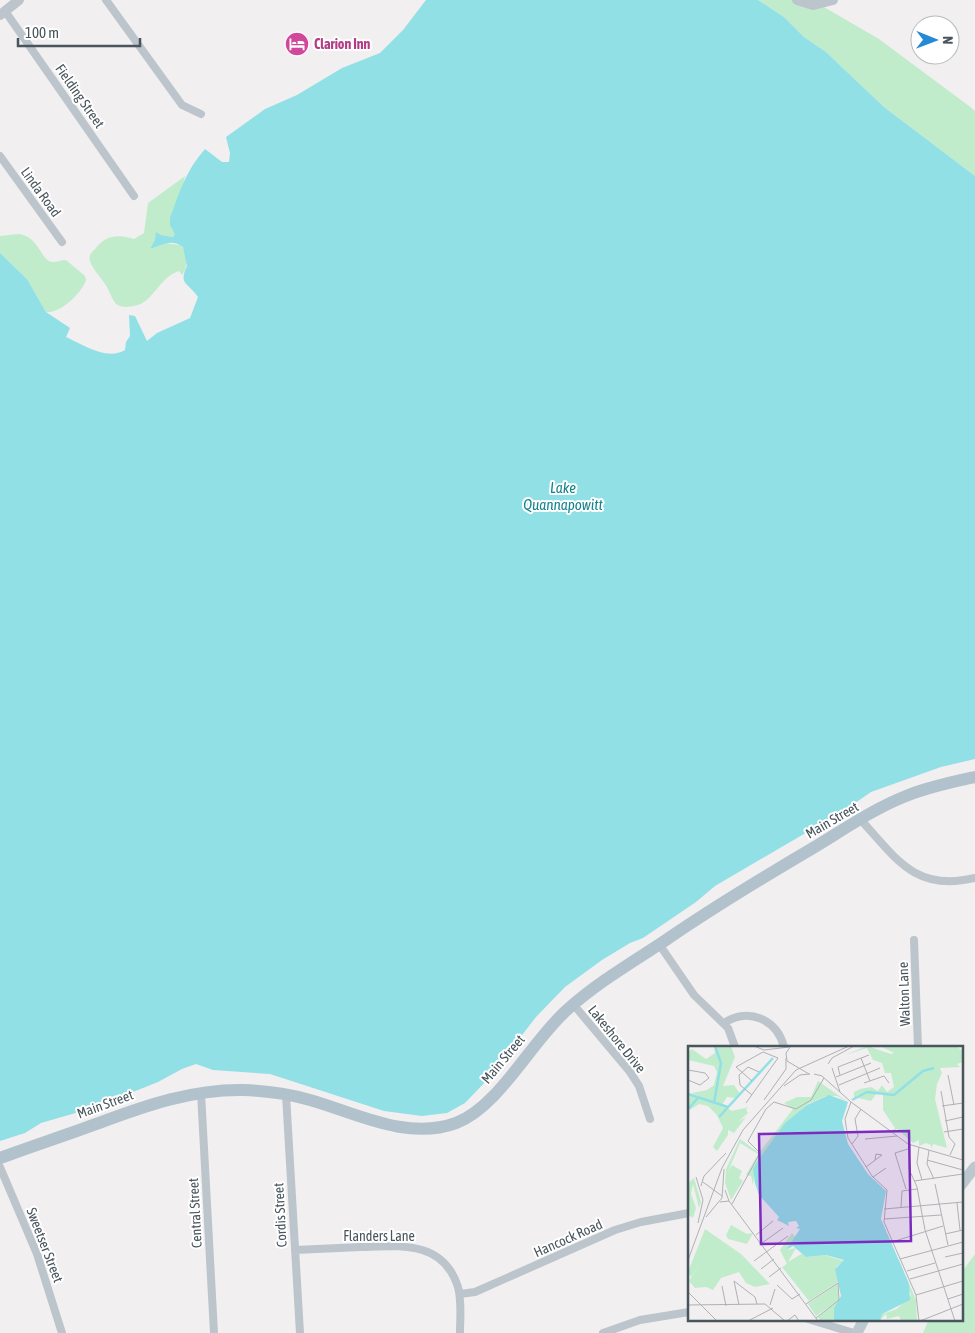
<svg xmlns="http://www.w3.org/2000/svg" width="975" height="1333" font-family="'Asap Condensed',sans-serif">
	<rect width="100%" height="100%" fill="#f2eff0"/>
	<!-- green -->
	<path fill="#c1eccc" d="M758 0H812L879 39 969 106 975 111V176L884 107 826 52 804 37 784 17Z
		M185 176C182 198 165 211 176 234L173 237 161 235 156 232V240L150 249 163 243 181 245C188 253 189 266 182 275L179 271C161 276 153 301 138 305 111 312 115 299 105 284 100 276 93 270 90 261 88 255 92 252 96 248 106 235 118 234 134 239L144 233 148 203Z
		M19 234C40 237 41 262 53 262 57 262 62 260 66 260L85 276 86 280C82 293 60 314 46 312L27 279 0 253V236Z
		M975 1254V1333H923L929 1319H961V1273Z"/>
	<!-- water -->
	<path fill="#91e0e6" d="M426 0H758L784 17 804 37 826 52 884 107 975 176V759L941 767 871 792 845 810 715 886 696 902 643 938 630 943 602 960 565 987 536 1017 489 1078 465 1103 447 1113 422 1116 384 1111 270 1074 213 1070 196 1064 182 1069 158 1082 93 1108 41 1123 25 1133 0 1141V253L27 279 46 312 70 328 66 337C84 345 107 361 125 350L126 342 130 336 129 315 135 316 147 341 157 333 190 318 198 297C188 282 178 285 187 266L183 247C171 238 161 246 150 249L155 240 156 232 161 235 173 237 175 234 170 225V218C179 192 187 169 205 149L222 162H229L230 153 226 137 265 109 297 95 342 68 380 53 403 30Z"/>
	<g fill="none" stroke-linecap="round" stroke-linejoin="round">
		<!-- minor -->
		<path stroke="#bcc5cb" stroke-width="8" d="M106 0 182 105 201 114
			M5 11 134 196
			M0 156 62 242
			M861 820C897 860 916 892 975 878
			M914 940 918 1047
			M659 944 694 995 728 1028 735 1047
			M573 1004 630 1072 639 1086 650 1119
			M724 1023C748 1007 777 1019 784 1047
			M201 1093 214 1333
			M286 1095 300 1333
			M0 1167 37 1254 62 1333
			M295 1250C317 1249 339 1248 361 1247 400 1246 443 1240 458 1287 462 1302 460 1318 460 1333
			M460 1294 475 1292 615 1230 641 1222 689 1213
			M808 1319 854 1333
			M603 1333 640 1320 689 1312"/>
		<!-- tertiary -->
		<path stroke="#bcc5cb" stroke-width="10" d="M797 0 813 5 833 0
			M0 15 19 0"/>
		<!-- secondary -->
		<path stroke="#bcc8d0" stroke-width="11" d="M961 1185 975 1167
			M857 1333 864 1319"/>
		<!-- primary -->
		<path stroke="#b1c2cc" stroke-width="12" d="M0 1158C33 1146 66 1135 99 1123 147 1105 193 1089 244 1090 267 1091 289 1094 310 1100 356 1113 407 1141 456 1123 499 1107 532 1040 568 1009 597 983 631 963 663 942 712 908 762 878 813 848 843 830 873 809 906 796 928 787 952 782 975 777"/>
	</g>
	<!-- icons -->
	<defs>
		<g id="hotel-disc" transform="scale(1.25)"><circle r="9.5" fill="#d1479c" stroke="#fff"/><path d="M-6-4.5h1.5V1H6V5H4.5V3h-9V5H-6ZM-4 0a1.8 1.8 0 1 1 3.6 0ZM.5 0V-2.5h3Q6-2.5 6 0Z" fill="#fff"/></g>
	</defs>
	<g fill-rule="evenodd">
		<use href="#hotel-disc" x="297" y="44"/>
	</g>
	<g text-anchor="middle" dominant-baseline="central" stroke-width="4" stroke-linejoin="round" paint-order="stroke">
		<!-- hotel labels -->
		<g font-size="14" font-weight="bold" fill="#b23c85" stroke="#fff" text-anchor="start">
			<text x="314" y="44">Clarion Inn</text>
		</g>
		<!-- street labels -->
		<g font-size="14" fill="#48555c" stroke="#fff">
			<text transform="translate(80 96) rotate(55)">Fielding Street</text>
			<text transform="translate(41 192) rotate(54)">Linda Road</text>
			<text transform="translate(832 820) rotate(-30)">Main Street</text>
			<text transform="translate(904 994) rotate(-92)">Walton Lane</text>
			<text transform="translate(617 1039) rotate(51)">Lakeshore Drive</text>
			<text transform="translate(503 1059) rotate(-50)">Main Street</text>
			<text transform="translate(105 1104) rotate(-20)">Main Street</text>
			<text transform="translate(195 1213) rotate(-93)">Central Street</text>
			<text transform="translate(280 1215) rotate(-93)">Cordis Street</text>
			<text x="379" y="1236">Flanders Lane</text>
			<text transform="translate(568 1238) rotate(-24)">Hancock Road</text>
			<text transform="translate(45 1245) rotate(69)">Sweetser Street</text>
		</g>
		<!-- water labels -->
		<g font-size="15" font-style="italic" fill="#14838c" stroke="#fff">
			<text x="563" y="487">Lake<tspan x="563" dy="17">Quannapowitt</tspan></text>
		</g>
	</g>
	<!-- overview -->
	<g transform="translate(688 1046)">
		<rect width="275" height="275" fill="#f2eff0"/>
		<path d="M26 0H43L47 11 35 40 46 39 52 48 47 52 39 51 34 59 44 65 61 61 58 63 60 67 50 76 58 71 46 87 40 84V89L29 105 25 101 35 82 29 69 20 60 11 58 0 65V48L14 52 4 47 19 44 26 39 29 26 26 20 0 14V6L4 3 18 13 27 7ZM179 0 203 8 206 7 192 0H268L275 5V16L269 18 272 21 252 22 254 27 249 38 247 53 259 102 245 98 243 103V99L238 97 231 100V94L225 97 209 83 204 85 207 82 195 64V48H188L183 55 166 51V46L172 43 183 41 190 45 194 39 199 46 206 41 203 27H197L194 17 185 14 179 2 157 9ZM130 35 160 56 149 50H138L120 58 98 77 68 117 65 139 63 130 58 129 70 108 52 97 40 126 44 119 54 125 51 132 55 135 43 154 37 137 38 123 52 93 71 107 105 63 96 57 109 51H123ZM6 132 13 156 11 162 5 138 3 148 8 162 5 172 0 169V137ZM43 179 59 188 65 187 59 198 40 193 38 189ZM17 183 53 208 82 238 67 241 58 237 51 226 33 232 25 244 18 241 7 242 1 235 11 219 3 231 0 226ZM104 187 108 192 98 204 108 202 100 216 115 207 120 211 137 209 156 215 148 221 150 236 121 255 94 221 99 218 92 204ZM210 214H211L228 254 229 275H213L211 270 199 273 198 268 192 274 194 268 209 263 223 249ZM149 238 151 254 128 270 120 258ZM151 254 146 262V275H132L130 271Z" fill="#c1eccc"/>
		<path d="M141 49 160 56 154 75 160 98 180 128 198 145 193 173 221 238 222 254 194 268 192 275H146V262L153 250 147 223 156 214 138 209 118 211 105 200 98 204 112 183 108 182 111 180 108 175 100 176 101 180 89 174 91 171 71 149 67 137 65 123 68 117 97 77 119 59Z" fill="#91e0e6"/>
		<path fill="none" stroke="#91e0e6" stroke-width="2.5" d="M0 48 40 61M164 54 179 46 206 49 235 25 246 22M26 57 33 17 27 0M0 63 11 51M31 71 85 12"/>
		<path fill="none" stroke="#aeb1b5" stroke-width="1" d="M66 0 76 4 101 1M103 0 98 7 99 15 121 28M173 12 182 35M140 18 144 12 166 0M144 22 152 46M0 24 17 27 21 32 12 39 0 34M126 28 134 30 163 56 220 98 275 114M152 29 150 21 181 9M260 29 266 59M148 31 183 17M176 37 196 30 201 37M151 39 192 22M96 40 112 29 122 28M253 45 261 91 267 98 262 109M64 49 52 39 51 29 60 21 71 26M76 54 98 23V12M163 56 157 73 160 92 184 130 199 144 196 176 228 249 231 275M58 57 90 12 75 6 48 21 64 35M254 60 275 57M257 75 275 71M256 86 275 83M177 93 209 90M164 98 170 90 167 73 173 63M222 98 221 123 229 141 237 184 267 275M231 101 229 117 234 134M241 104 239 118 246 133M239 114 275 124M178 121 194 109 188 108 187 114M8 131 15 154 10 177M185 131 198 122M226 135 275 128M15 136 34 150M247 138 260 199M13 140 16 130 38 107M218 143 207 107 220 103M41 155 130 275M32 156 41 155 37 144M269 157 272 184M44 158 72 107 60 95 78 63 86 56 108 63 123 54 136 32M213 162 214 145 229 143M196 163 275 156M18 171 34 152 36 123M196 173 253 169M257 188 275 184M68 189 85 175M204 196 255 180M74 197 95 182M257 211 275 207M212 213 275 196M0 214 34 122 55 84 108 24 161 0M66 215 100 190M73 223 86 213M219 225 247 217M81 231 93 222M222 233 275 218M89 239 104 253 112 248M34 240 38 260M0 246 29 275M228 249 275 235M260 253 275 248M118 258 150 237 151 254 128 272M0 259 77 258 97 275M51 259 46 235 67 251 69 258M82 259 87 243M60 275 85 262M99 275 107 269 111 275M232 275 275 258"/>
		<path fill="#7b2cbf" fill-opacity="0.15" stroke="#7b2cbf" stroke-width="2.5" d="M221 85 223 195 73 198 71 88Z"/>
		<rect width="275" height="275" fill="none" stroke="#48555c" stroke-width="2.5"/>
	</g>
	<!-- north arrow -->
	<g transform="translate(935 40) rotate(91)"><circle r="24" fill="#ffffff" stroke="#b6bbbe"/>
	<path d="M0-4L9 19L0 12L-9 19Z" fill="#258ad6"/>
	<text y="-8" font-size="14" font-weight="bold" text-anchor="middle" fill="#48555c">N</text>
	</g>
	<!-- scale -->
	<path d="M18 38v8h122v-8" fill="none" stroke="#48555c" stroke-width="2.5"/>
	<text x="25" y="38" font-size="15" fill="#48555c" stroke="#ffffff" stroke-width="4" paint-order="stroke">100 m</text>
</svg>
